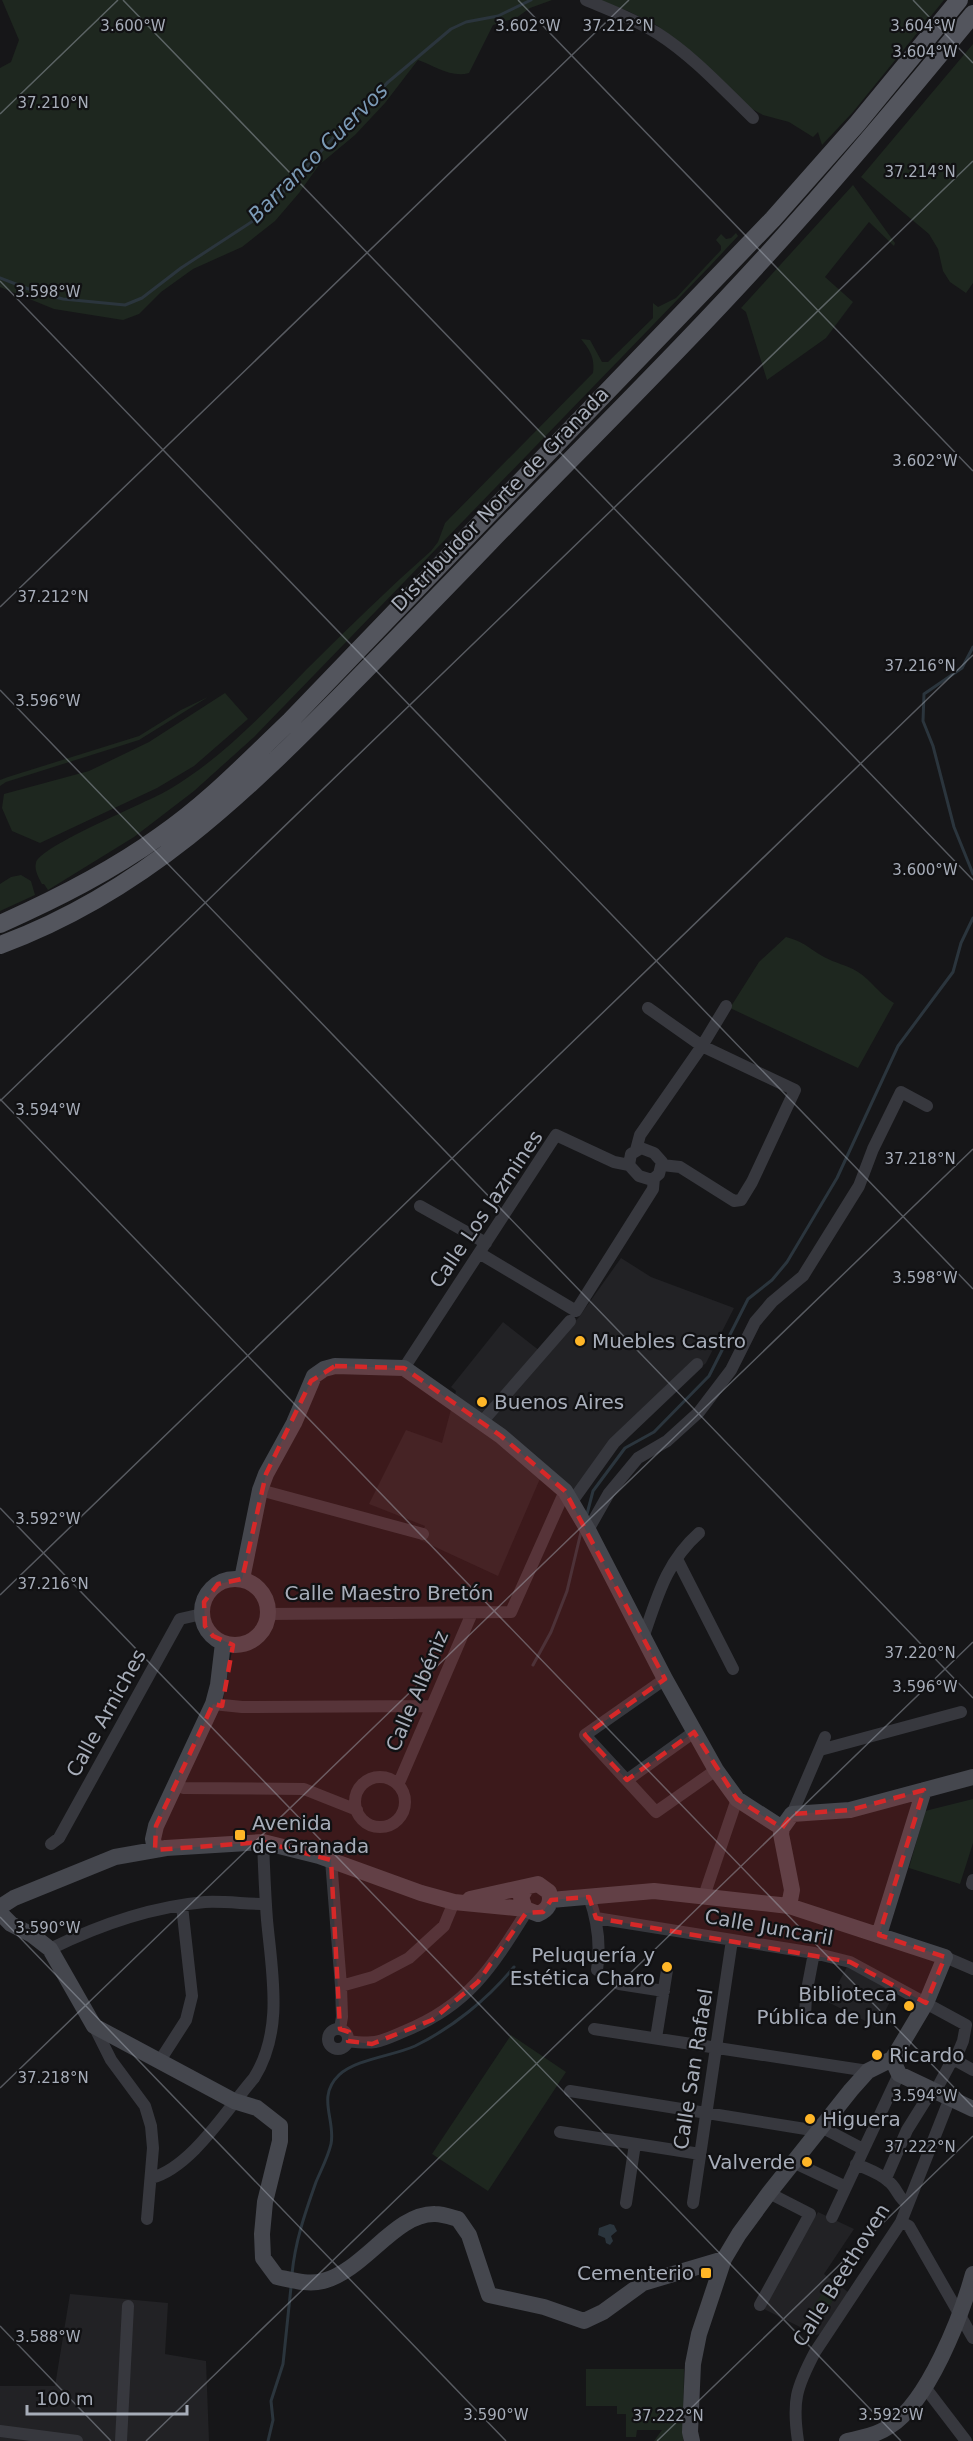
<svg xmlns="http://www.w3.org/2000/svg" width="973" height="2441" font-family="'DejaVu Sans',sans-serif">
	<rect width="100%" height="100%" fill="#161618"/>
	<!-- built -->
	<path fill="#222225" d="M621 1258 651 1277 734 1308 706 1363 609 1450 573 1496 545 1467 498 1576 420 1540 425 1526 369 1504 406 1430 442 1443 456 1391 451 1387 503 1322 545 1355 579 1317Z
		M847 1967 895 1992 877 2027 828 2002Z
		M818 2212 854 2229 824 2274 848 2292 820 2334 816 2335 762 2308Z
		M70 2294 168 2303 165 2354 206 2361 209 2441H0V2386H55Z"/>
	<!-- green -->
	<path fill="#1e271f" d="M2 0H552L530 8 516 18 493 25 469 73C451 78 435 66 418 60L385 103 355 135 319 165 299 193 275 221 242 247 193 269 161 292 139 314 123 320 54 309 0 287V68L11 62 19 40Z
		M594 0H944L853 112 822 145 818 132 813 137 789 122 763 115 745 105 686 49 658 26 628 11Z
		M973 44V283L966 293 950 282 943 271 938 249 929 234 861 177Z
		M853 185 895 243 894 246 869 222 825 277 853 302 826 338 767 380 746 312 741 308Z
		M736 233 738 236 710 266 254 737 194 791 134 837 48 890 44 884H42C39 878 34 870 36 863 39 846 149 802 170 789 222 758 264 713 306 670 347 629 388 589 431 551L438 542 445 523 593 373C595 358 590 350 581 339L590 340 602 362H608L653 318V303L658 307 676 298 721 250V246L716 240 721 234 726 239 731 238Z
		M225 693 248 719 194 766 157 788 40 843 12 831 2 808 4 794 89 771 149 742Z
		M208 697 139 740 6 782 0 786V780L8 777 139 736 181 710Z
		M21 875 31 881 35 895 0 911V884L11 877Z
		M786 937C805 942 808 948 824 957 835 963 847 965 858 972 872 981 880 995 894 1003L858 1068 730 1008 759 962Z
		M973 1799V1843L960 1884 909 1868 925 1811Z
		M511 2035 566 2072 488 2191 432 2154Z
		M823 2292 834 2299 819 2322 808 2314Z
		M586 2369H684L683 2441H654L662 2430H637L636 2437H626V2414H617V2406H586Z"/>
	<!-- water -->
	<path fill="#2b353d" d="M610 2224 614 2225 617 2231 611 2236 613 2241 610 2245 606 2243 605 2238 598 2235 599 2228Z"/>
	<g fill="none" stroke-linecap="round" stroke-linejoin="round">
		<!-- stream -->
		<path stroke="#2b353d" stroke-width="3" d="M0 278 39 293 63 299 125 305 142 298 181 268 262 215 335 136 369 104 387 83 451 29 466 22 498 16 531 0
			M973 647 962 668 924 694 923 721 933 746 954 827 973 874
			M587 1514 593 1491 625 1448 654 1432 709 1376 748 1299 772 1280 787 1262 837 1178 898 1046 953 972 961 943 973 918
			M533 1665 551 1632 567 1591 581 1532
			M292 2274C295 2242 305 2213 316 2182 321 2170 328 2157 331 2144 336 2120 316 2097 339 2075 356 2059 393 2056 415 2046 452 2028 488 1999 514 1967
			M268 2441 273 2420 271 2401 283 2364 291 2287"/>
		<!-- street -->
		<path stroke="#37383e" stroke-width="12" d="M586 0C610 10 634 19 657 33 693 56 722 88 753 118
			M648 1008 702 1046 795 1090 752 1182 741 1200 734 1201 680 1167 662 1165
			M641 1148 654 1153 662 1162 659 1174 652 1180 639 1176 629 1165 631 1154Z
			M636 1150 640 1135 702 1046 726 1006
			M420 1206 486 1243
			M479 1253 576 1311 653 1189 654 1178
			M404 1368 556 1135 614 1162 629 1165
			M482 1422 570 1321
			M260 1490 423 1534
			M571 1503 614 1443 697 1364
			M588 1530 609 1493 638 1458 667 1441 699 1412 731 1370 755 1322 772 1302 803 1276 859 1186 873 1149 901 1092 927 1106
			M677 1559 733 1669
			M268 1614 511 1612 565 1491
			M643 1638C657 1598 666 1562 699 1533
			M665 1679 585 1735 656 1812 716 1770
			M213 1704 242 1707 431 1706
			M820 1750 961 1712
			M355 1802a25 25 0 1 1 50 0a25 25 0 1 1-50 0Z
			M627 1780 694 1732
			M175 1785 184 1788 304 1789 357 1810
			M398 1785 472 1613
			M792 1814 825 1737
			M51 1844 59 1838 180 1619 202 1614
			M331 1860 341 1986 342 2017 340 2029
			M972 1884 973 1880
			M704 1896 737 1799
			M589 1897C598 1922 601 1944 597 1970
			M596 1918 814 1953 850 1962 966 2025 963 2041 955 2060 973 2070
			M50 1949C99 1925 149 1907 205 1902 225 1901 246 1904 266 1904
			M945 1957 973 1969
			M619 1984 664 1991
			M341 1986 373 1977 409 1958 444 1926 454 1902
			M805 2017 806 1995 814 1953
			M94 2026 111 2060 145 2106 151 2126 153 2148 147 2219
			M328 2039a10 10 0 1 1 20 0a10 10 0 1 1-20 0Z
			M594 2029 868 2071
			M656 2038 667 1970
			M348 2041C376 2045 379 2042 405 2031 469 2005 492 1967 527 1911
			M159 2062 186 2020 192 1996 182 1906
			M570 2091 818 2131
			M935 2092 950 2064 955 2060
			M821 2127 863 2149
			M560 2132 700 2154
			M793 2162 846 2187
			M856 2164C867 2169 880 2173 888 2181 897 2187 898 2199 908 2204
			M151 2178C191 2168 227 2109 254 2078 284 2030 272 1974 267 1920 265 1894 264 1868 263 1842
			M886 2178 907 2130 932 2090
			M626 2203 635 2144
			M693 2203 732 1940
			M832 2217 899 2074
			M901 2222 909 2226 973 2338
			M760 2305 810 2214 769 2193
			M924 2386 966 2441
			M0 2431 77 2441
			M121 2441 128 2306
			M798 2441C792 2401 796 2388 815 2352L901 2222 950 2098"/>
		<!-- secondary -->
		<path stroke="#45474e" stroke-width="16" d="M242 1579 260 1490 266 1474 294 1423 314 1376 324 1369 335 1366 404 1368 501 1436 565 1491 588 1530 665 1679 716 1770 737 1799 782 1828
			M202 1612a33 33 0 1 1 66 0a33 33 0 1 1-66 0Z
			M155 1850 153 1839 156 1826 213 1704 218 1685 223 1643
			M470 1899 538 1884 549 1892C552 1903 548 1910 538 1914L525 1909 521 1897 526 1888
			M551 1900 654 1891 789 1906 945 1957 926 2003 898 2050 892 2059 868 2071 851 2090 769 2193 739 2234 724 2259 699 2334 693 2364 690 2432 692 2441
			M789 1906 792 1890 781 1834 782 1828 792 1814 850 1810 973 1777
			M0 1907 14 1898 115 1857 166 1848 263 1842 319 1856 421 1893 454 1902 525 1909
			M0 1913 11 1924 32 1935 50 1949 94 2026 234 2101 257 2108 280 2126V2141L265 2202 262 2234 263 2258 277 2277C292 2280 308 2285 323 2281 365 2270 395 2213 435 2214 442 2214 451 2217 458 2219L469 2235 489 2295 544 2307 584 2321 603 2312 643 2283 724 2259
			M879 1935 924 1790
			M892 2059 899 2074 973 2109
			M847 2441C862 2438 877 2435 890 2426 928 2402 961 2317 973 2274"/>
		<!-- primary -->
		<path stroke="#53555d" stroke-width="18" d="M0 924C56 899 110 872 160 836 208 803 248 761 290 721L773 219 857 124 959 0
			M0 945C142 893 244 794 348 688 395 640 443 591 490 542 591 438 695 336 792 227 854 158 914 86 973 14"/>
	</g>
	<!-- marked area -->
	<path fill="#d62828" fill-opacity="0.2" stroke="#d62828" stroke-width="4.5" stroke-dasharray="12 8" stroke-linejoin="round" d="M335 1366 404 1368 501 1436 565 1491 665 1679 585 1735 627 1780 694 1732 737 1799 782 1828 792 1814 850 1810 924 1790 879 1935 945 1957 926 2003 850 1962 596 1918 589 1897 551 1900 543 1912 526 1913 478 1982 432 2020 372 2044 348 2041 349 2032 340 2029 331 1860 263 1842 155 1850 156 1826 213 1704 222 1706 233 1645 213 1636 205 1626 204 1602 218 1584 242 1579 266 1474 311 1381Z"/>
	<!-- ticks -->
	<path fill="none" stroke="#a7adb9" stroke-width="1.5" stroke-opacity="0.45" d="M123 0 973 880M518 0 973 471M913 0 973 63M0 114 118 0M0 281 973 1289M0 607 629 0M0 690 973 1698M0 1099 973 2107M0 1101 973 161M0 1508 901 2441M0 1595 973 655M0 1917 506 2441M0 2088 973 1149M0 2326 111 2441M146 2441 973 1642M657 2441 973 2136"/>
	<!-- markers -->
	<g fill="#ffb627" stroke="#111113" stroke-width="2">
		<circle cx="580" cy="1341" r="6"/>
		<circle cx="482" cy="1402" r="6"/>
		<rect x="234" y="1829" width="12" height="12" rx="3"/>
		<circle cx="667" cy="1967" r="6"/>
		<circle cx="909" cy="2006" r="6"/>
		<circle cx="877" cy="2055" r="6"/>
		<circle cx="810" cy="2119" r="6"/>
		<circle cx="807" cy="2162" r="6"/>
		<rect x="700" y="2267" width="12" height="12" rx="3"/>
	</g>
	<g text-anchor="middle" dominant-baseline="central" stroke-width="4.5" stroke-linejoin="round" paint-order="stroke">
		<!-- street labels -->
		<g font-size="20" fill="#a7adb9" stroke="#111113">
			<text transform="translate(500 499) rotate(-46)">Distribuidor Norte de Granada</text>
			<text transform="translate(486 1209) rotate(-56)">Calle Los Jazmines</text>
			<text x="389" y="1593">Calle Maestro Bretón</text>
			<text transform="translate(417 1691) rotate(-67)">Calle Albéniz</text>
			<text transform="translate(106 1713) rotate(-61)">Calle Arniches</text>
			<text transform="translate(769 1927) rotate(10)">Calle Juncaril</text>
			<text transform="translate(693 2069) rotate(-81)">Calle San Rafael</text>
			<text transform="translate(841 2275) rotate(-58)">Calle Beethoven</text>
		</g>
		<!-- poi labels -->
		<g font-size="20" fill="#a7adb9" stroke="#111113" text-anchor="start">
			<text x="592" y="1341">Muebles Castro</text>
			<text x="494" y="1402">Buenos Aires</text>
			<text x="252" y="1823">Avenida<tspan x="252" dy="23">de Granada</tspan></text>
			<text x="655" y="1955" text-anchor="end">Peluquería y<tspan x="655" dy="23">Estética Charo</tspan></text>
			<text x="897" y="1994" text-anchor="end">Biblioteca<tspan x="897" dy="23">Pública de Jun</tspan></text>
			<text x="889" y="2055">Ricardo</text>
			<text x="822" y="2119">Higuera</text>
			<text x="795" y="2162" text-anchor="end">Valverde</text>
			<text x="694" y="2273" text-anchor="end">Cementerio</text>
		</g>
		<!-- water labels -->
		<g font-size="21" font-style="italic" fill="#7c9bb7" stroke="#111113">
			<text transform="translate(318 153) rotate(-45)">Barranco Cuervos</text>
		</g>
	</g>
	<g font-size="15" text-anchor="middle" fill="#a7adb9" stroke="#111113" stroke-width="4.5" stroke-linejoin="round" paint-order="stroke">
		<text x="618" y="31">37.212°N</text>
		<text x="923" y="31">3.604°W</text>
		<text x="133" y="31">3.600°W</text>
		<text x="528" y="31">3.602°W</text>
		<text x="925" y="57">3.604°W</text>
		<text x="53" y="108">37.210°N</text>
		<text x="920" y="177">37.214°N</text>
		<text x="48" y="297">3.598°W</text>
		<text x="925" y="466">3.602°W</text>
		<text x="53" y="602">37.212°N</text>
		<text x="920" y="671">37.216°N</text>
		<text x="48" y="706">3.596°W</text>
		<text x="925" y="875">3.600°W</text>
		<text x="48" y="1115">3.594°W</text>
		<text x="920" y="1164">37.218°N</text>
		<text x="925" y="1283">3.598°W</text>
		<text x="48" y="1524">3.592°W</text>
		<text x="53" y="1589">37.216°N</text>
		<text x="920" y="1658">37.220°N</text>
		<text x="925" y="1692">3.596°W</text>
		<text x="48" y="1933">3.590°W</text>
		<text x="53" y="2083">37.218°N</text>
		<text x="925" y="2101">3.594°W</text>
		<text x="920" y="2152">37.222°N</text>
		<text x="48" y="2342">3.588°W</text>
		<text x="496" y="2420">3.590°W</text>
		<text x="891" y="2420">3.592°W</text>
		<text x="668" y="2421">37.222°N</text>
	</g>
	<!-- scale -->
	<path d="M27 2405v9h160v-9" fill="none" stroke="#a7adb9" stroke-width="3"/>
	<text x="36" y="2405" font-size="18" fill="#a7adb9" stroke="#111113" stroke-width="4.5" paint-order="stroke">100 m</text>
</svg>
